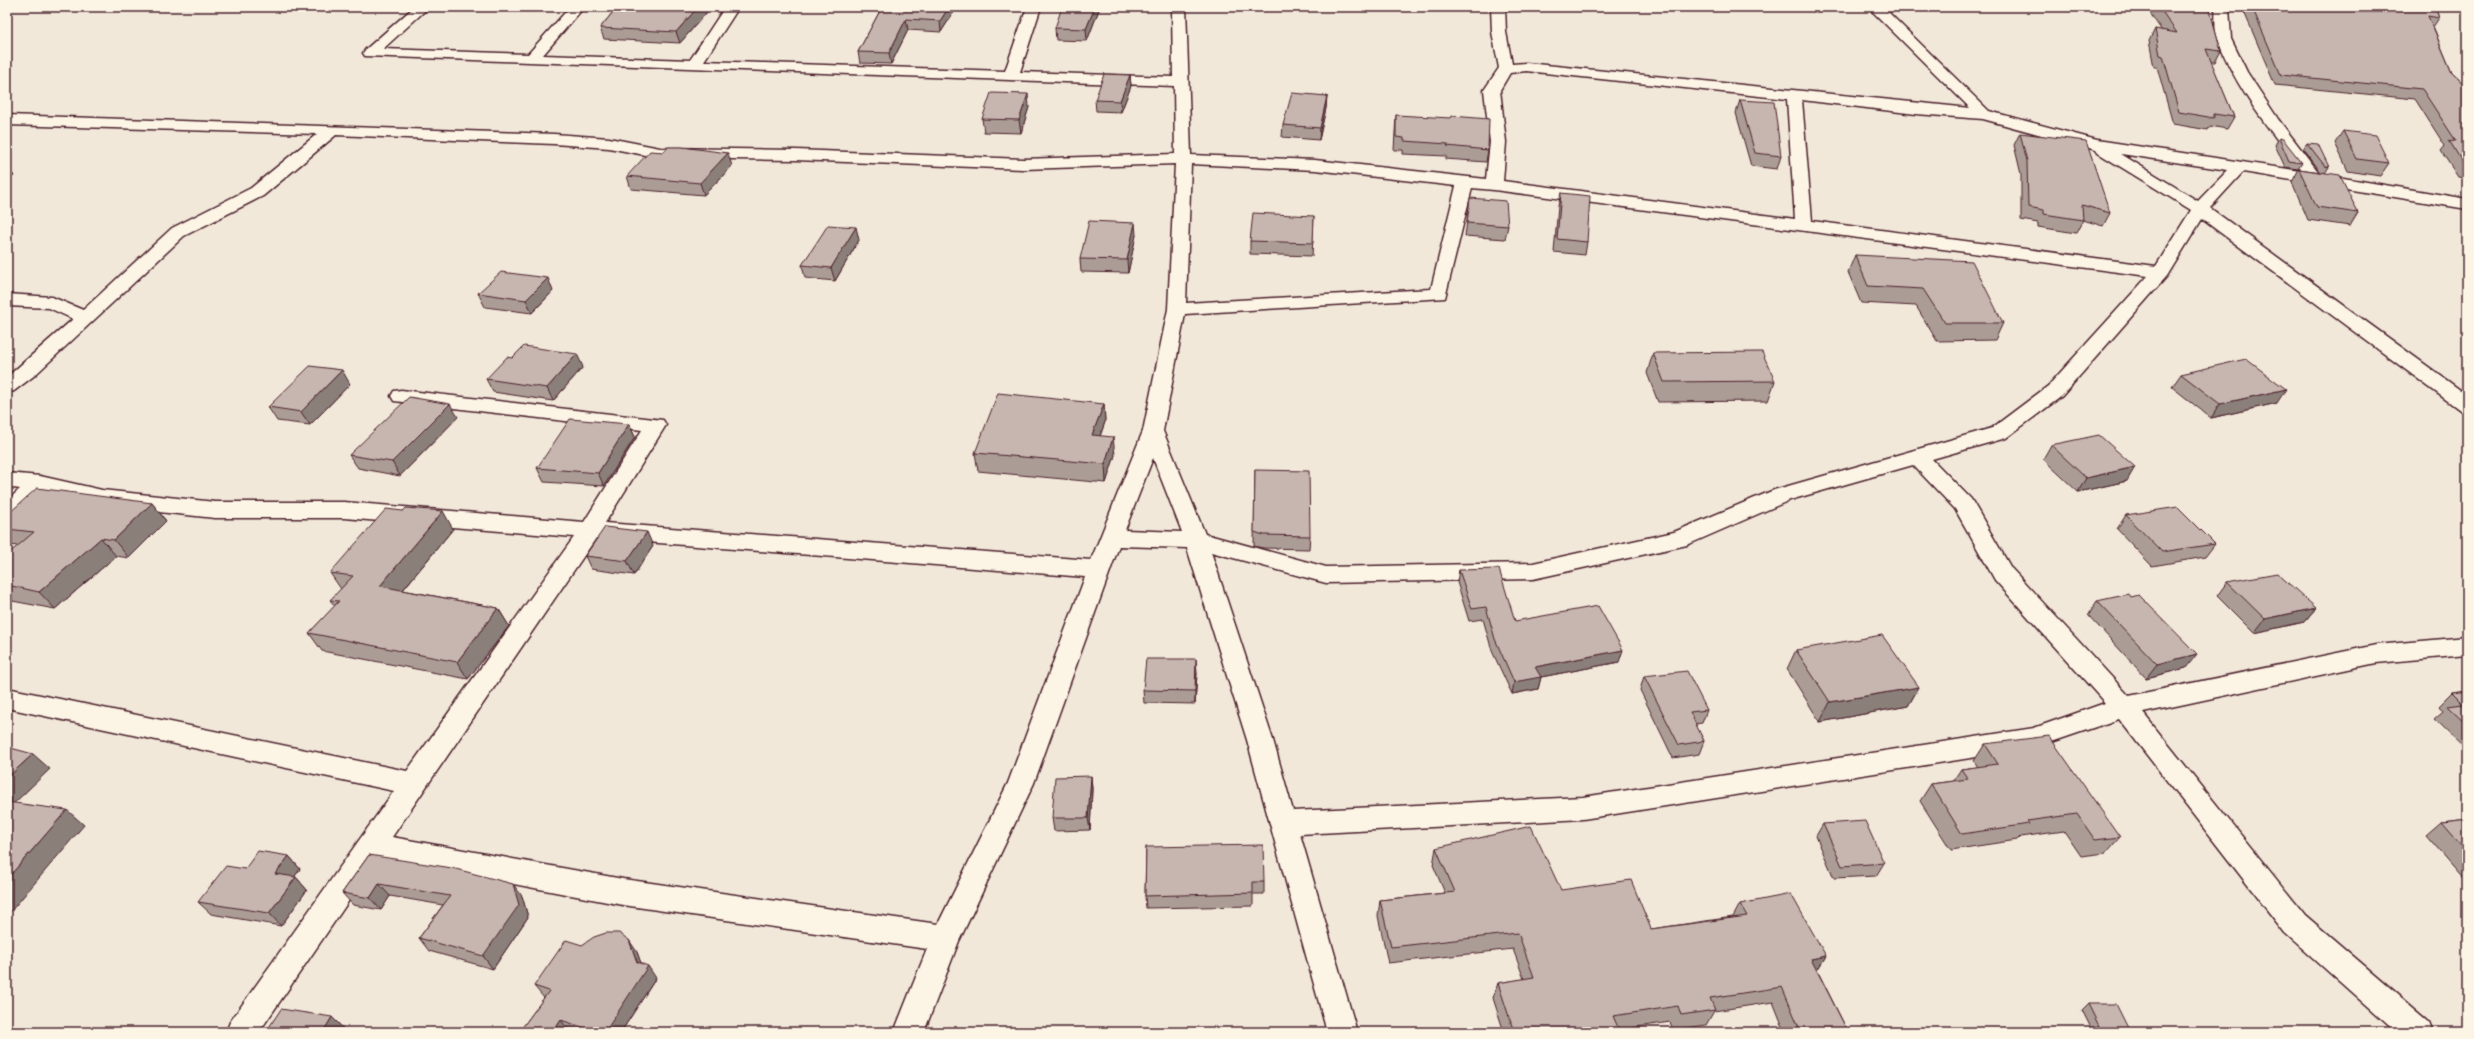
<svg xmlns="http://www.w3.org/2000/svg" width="2474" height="1039" font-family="'Architects Daughter',sans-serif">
	<rect width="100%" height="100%" fill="#f1e8da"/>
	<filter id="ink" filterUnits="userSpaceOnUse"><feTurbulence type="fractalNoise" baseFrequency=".025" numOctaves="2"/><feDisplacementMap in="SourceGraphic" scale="8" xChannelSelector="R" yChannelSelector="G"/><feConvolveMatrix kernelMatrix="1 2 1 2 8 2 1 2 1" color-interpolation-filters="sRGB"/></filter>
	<g filter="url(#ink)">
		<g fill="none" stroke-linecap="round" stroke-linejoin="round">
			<!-- street casing -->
			<g stroke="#4a1f2b" stroke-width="3">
				<path id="street" d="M414 7H429L383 49 528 54 570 7H584L543 55 690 60 725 7H739L704 61 1005 71 1027 7H1041L1020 72 1173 77 1172 7H1186L1191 155 1315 160 1486 179 1490 142 1484 90 1499 68 1492 32 1491 7H1505L1506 32 1512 64 1526 63 1970 108 1868 7H1883L1989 111 2097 140 2301 171C2271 131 2235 88 2218 40 2214 31 2216 17 2215 7H2229L2231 39 2247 72 2278 119 2320 174 2467 199V209L2243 172 2210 208 2467 395V412L2460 410 2202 219 2167 276 2062 396 2006 438 1932 459 1971 499 2011 568 2129 696 2376 645 2467 637V655L2376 663 2143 713 2305 915 2430 1022 2434 1032H2396L2285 933 2119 719 2034 748 1583 819 1300 834 1357 1032H1327L1247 740 1187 548 1119 546 1034 783 959 941 924 1032H894L927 949 623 905 378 858 259 1032H226L230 1022 394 791 7 708V688L407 771 574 537 344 518H215L102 506 44 491 15 518 7 521V501L20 489 7 487V473L40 476 102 490 215 502H344L584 522 642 430 394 401 391 396 394 391 401 390 663 420 666 425 605 523 1091 560 1143 431 1168 309 1175 164 1023 169 796 160 660 158 609 148 554 144 336 135 263 196 184 236 35 375 14 391 7 393V377L73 319 49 308 7 306V294L52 297 83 310 172 228 251 188 317 134 7 125V115L554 134 609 138 660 148 796 150 1023 159 1175 154 1174 86 365 56 363 53 365 50ZM1526 71 1787 99 1795 219 1503 181 1506 142 1500 90 1510 73ZM1802 100 1916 114 1983 119 2096 150 2098 153 2191 210 2156 266 1812 221ZM2121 154 2228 170 2198 201ZM1191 164 1315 170 1456 186 1431 289 1186 303ZM1472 188 1494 190 2148 276 2048 386 1992 428 1774 490 1674 532 1533 563 1326 567 1205 534 1163 431 1185 314 1445 298ZM1153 458 1182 532 1125 530ZM1913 465 1955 509 1995 580 2105 703 2034 728 1583 797 1293 811 1273 740 1211 552 1326 583 1533 579 1687 545 1790 500ZM596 538 1085 577 1008 783 938 924 623 879 392 837Z"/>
			</g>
			<!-- street -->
			<use href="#street" fill="#fcf5e5" fill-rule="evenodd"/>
		</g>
		<!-- wall -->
		<path fill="#ab9d96" stroke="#4a1f2b" d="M617 7H706L707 12 680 43 604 39 600 28Z
			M882 7H957L941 32 908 30 891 64 860 63 858 52Z
			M1100 7 1087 41 1056 40 1055 28Z
			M2146 7H2209L2221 51 2215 62H2211L2234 117 2227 129 2210 126 2208 130 2173 124 2157 67H2154L2149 41 2155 29 2162 31Z
			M2242 7H2435L2439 18 2433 27 2452 73 2467 87V179L2458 177 2441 151 2445 146 2415 99 2275 85Z
			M1130 75 1131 86 1121 112 1096 111 1095 100Z
			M1327 96 1326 108 1319 140 1282 137 1283 125Z
			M1740 100 1781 156 1777 169 1751 166 1736 113Z
			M1029 107 1021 133 984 132 982 119Z
			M1396 115 1488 150 1486 162 1446 159V156L1403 154V150H1394Z
			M2343 131 2389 163 2380 176 2348 171 2335 143Z
			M2020 133 2110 213 2103 226 2083 220 2076 233 2038 227V223L2021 220V174L2014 145Z
			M2279 138 2302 163 2298 169 2285 167 2275 145Z
			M2307 143 2329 167 2325 173 2358 213 2350 226 2308 220 2292 182 2299 169 2321 172 2303 149Z
			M732 166 704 195 631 189 627 176Z
			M1561 193 1587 242 1585 255 1554 252 1558 206Z
			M1470 198 1508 226 1505 239 1465 236Z
			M1314 216 1312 256 1250 254V241Z
			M1136 235 1128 273 1081 272 1080 259Z
			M859 240 835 281 805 278 802 265Z
			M1855 255 2003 323 1995 340 1937 341 1916 306 1861 303 1848 272Z
			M553 291 532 313 485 307 478 293Z
			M1653 353 1775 381 1768 401 1658 402 1647 373Z
			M583 367 553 401 493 392 486 379Z
			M2181 374 2277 403 2211 418 2172 387Z
			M350 384 310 425 277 421 268 407Z
			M1104 404 1105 422 1100 436 1115 455 1106 483 978 471 975 453Z
			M458 417 400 476 358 468 349 455Z
			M629 424 635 437 604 486 544 482 537 468Z
			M2051 445 2127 481 2078 492 2043 459Z
			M1255 470 1310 536 1309 549 1263 548 1254 546Z
			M152 503 166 521 129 558 116 556 55 609 7 600V555L18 546 9 545 7 543V515Z
			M2126 515 2215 544 2205 557 2152 566 2117 529Z
			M453 529 403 590 498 608 509 626 468 679 322 651 309 633 335 606 330 600 341 589 330 573Z
			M653 546 634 575 591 569 585 556Z
			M1459 570 1515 621 1619 662 1541 677 1538 689 1512 694 1492 651 1483 619 1469 621 1457 582Z
			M2227 582 2316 608 2304 622 2254 633 2217 596Z
			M2097 601 2186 668 2146 678 2088 615Z
			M1796 650 1919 687 1908 706 1820 722 1787 669Z
			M1197 673 1195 704 1144 703 1143 690Z
			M1644 676 1707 710 1702 723 1695 724 1704 741 1699 754 1673 758 1640 690Z
			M2467 691V751L2434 719 2443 711 2439 706 2452 693Z
			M1985 744 2120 837 2106 853 2081 856 2064 831 2020 837 2017 840 1951 850 1920 801 1931 784 1953 781 1961 769 1978 767 1974 761Z
			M1091 776 1092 789 1090 830 1054 831 1052 818Z
			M2467 819V882L2426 835 2441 822Z
			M1823 824 1884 863 1876 876 1834 878 1816 836Z
			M1146 847 1264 882V894H1253V906L1146 908 1145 896Z
			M1436 848 1561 890 1651 929 1733 917 1740 904 1826 956 1817 970 1848 1032H1785L1773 1002 1714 1011 1706 1025 1673 1030 1670 1022 1619 1030 1620 1032H1504L1493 998 1498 983 1524 979 1513 949 1388 963 1378 916 1380 900 1445 893 1433 865Z
			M369 855 522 896 528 917 493 969 429 951 419 938 443 905 390 896 381 910 353 905 342 893Z
			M289 856 300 869 294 877H296L307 890 281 926 211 914 198 902 245 869Z
			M582 945 637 952 641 964 656 978 621 1032H519L544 998 534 986Z
			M2088 1004 2130 1032H2093L2082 1010Z"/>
		<!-- shaded-wall -->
		<path fill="#8b7f7a" stroke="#4a1f2b" d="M698 7H706L707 12 680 43 676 32Z
			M949 7H957L941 32 940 21Z
			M1095 7H1100L1087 41 1086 29Z
			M906 19 908 30 891 64 889 53Z
			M1130 75 1131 86 1121 112 1120 101Z
			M1028 94 1029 107 1021 133 1019 120Z
			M1327 96 1326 108 1319 140 1320 128Z
			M728 153 732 166 704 195 700 183Z
			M7 166 14 176 7 180Z
			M1135 223 1136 235 1128 273 1127 260Z
			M856 227 859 240 835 281 831 268Z
			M548 278 553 291 532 313 526 300Z
			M577 354 583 367 553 401 547 388Z
			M342 370 350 384 310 425 301 412Z
			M2286 389 2277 403 2211 418 2220 404Z
			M450 404 458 417 400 476 392 462Z
			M1104 404 1105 422 1094 453 1092 435Z
			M629 424 635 437 604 486 598 473Z
			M1113 437 1115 455 1106 483 1105 464Z
			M2135 467 2127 481 2078 492 2086 478Z
			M152 503 166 521 129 558 114 540Z
			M443 511 453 529 392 603 380 586Z
			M647 532 653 546 634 575 627 561Z
			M101 538 116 556 55 609 39 592Z
			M498 608 509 626 468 679 457 662Z
			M2316 608 2304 622 2254 633 2265 619Z
			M1623 650 1619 662 1541 677 1538 689 1512 694 1514 682 1535 667Z
			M2197 654 2186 668 2146 678 2157 664Z
			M1196 659 1197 673 1195 704V691Z
			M1919 687 1908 706 1820 722 1830 702Z
			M33 754 50 769 7 810V778Z
			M1091 776 1092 789 1090 830 1088 818Z
			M67 810 84 825 11 911 7 909V879Z
			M289 856 300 869 288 886 275 874Z
			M296 877 307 890 281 926 269 913Z
			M379 884 390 896 381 910 370 898Z
			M513 884 522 896 528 917 493 969 483 956Z
			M629 940 637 952 644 971 648 966 656 978 621 1032H605L637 962Z
			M1826 956 1816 972 1811 959Z
			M332 1017 344 1029 342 1032H323Z
			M561 1020 570 1032H553Z"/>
		<!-- building -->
		<path fill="#c7b6af" stroke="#4a1f2b" d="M617 7H698L676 32 600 28Z
			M882 7H949L940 21 906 19 889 53 858 52Z
			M1062 7H1095L1086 29 1055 28Z
			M2159 7H2209L2221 51 2206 49 2234 117 2214 114V118L2179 112 2163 56 2160 55 2155 29 2177 33Z
			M2252 7H2435L2439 18 2428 16 2452 73 2467 87V167H2465L2449 140 2456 141 2422 89 2281 75Z
			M1104 74 1130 75 1120 101 1095 100Z
			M991 93 1028 94 1019 120 982 119Z
			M1292 93 1327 96 1320 128 1283 125Z
			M1740 100 1774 102 1781 156 1755 153Z
			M1396 115 1451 118 1452 116 1489 119 1488 150 1447 146 1448 144 1404 141V138L1396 137Z
			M2343 131 2375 135 2389 163 2357 159Z
			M2020 133 2086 141 2110 213 2082 205 2083 220 2044 214V210L2028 207 2027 161Z
			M2279 138 2283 139 2302 163 2289 161Z
			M2307 143 2318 144 2329 167 2325 166Z
			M668 147H682L728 153 700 183 627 176 650 151 664 152Z
			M2299 169 2340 175 2358 213 2317 207Z
			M1561 193 1590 196 1587 242 1557 239Z
			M1470 198 1506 201 1508 226 1467 223Z
			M1253 213 1314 216 1313 243 1250 241Z
			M1089 221 1135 223 1127 260 1080 259Z
			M828 225 856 227 831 268 802 265Z
			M1855 255 1972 261 2003 323H1945L1923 289 1868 286Z
			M501 272 548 278 526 300 478 293Z
			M524 346 577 354 547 388 486 379 507 357 512 358Z
			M1762 352 1775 381 1664 382 1653 353Z
			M2246 359 2286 389 2220 404 2181 374Z
			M310 366 342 370 301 412 268 407Z
			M998 393 1104 404 1092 435 1113 437 1105 464 975 453Z
			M409 397 450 404 392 462 349 455Z
			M570 419 629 424 598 473 537 468Z
			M2099 435 2135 467 2086 478 2051 445Z
			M1255 470 1309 471 1310 536 1264 535 1254 532Z
			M37 488 152 503 114 540 101 538 39 592 7 585V555L34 532 7 529V515Z
			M2178 507 2215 544 2162 552 2126 515Z
			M406 508 443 511 380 586 498 608 457 662 309 633 339 601 330 600 353 576 330 573 386 509 403 511Z
			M605 527 647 532 627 561 585 556Z
			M1499 569 1515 621 1598 606 1623 650 1535 667 1541 677 1514 682 1495 639 1486 607 1472 609 1459 570Z
			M2277 573 2316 608 2265 619 2227 582Z
			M2129 594 2131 597 2139 595 2197 654 2157 664 2097 601Z
			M1882 635 1919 687 1830 702 1796 650Z
			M1146 659H1196L1195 691 1143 690Z
			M1687 671 1707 710 1690 712 1704 741 1679 745 1644 676Z
			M2467 691V724L2448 706 2463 704 2452 693Z
			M2049 736 2120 837 2095 840 2077 814 2027 821 2029 824 1962 834 1931 784 1968 779 1961 769 1998 764 1985 744Z
			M7 747 33 754 7 778Z
			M1091 776 1088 818H1052L1055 777Z
			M7 802 67 810 7 879Z
			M2467 819V852L2441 822Z
			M1865 821 1884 863 1842 866 1823 824Z
			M1531 826 1561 890 1631 880 1651 929 1747 916 1740 904 1791 894 1826 956 1811 959 1848 1032H1801L1782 987 1710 998 1715 1010 1681 1015 1678 1006 1613 1016 1620 1032H1514L1498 983 1534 977 1518 933 1391 947 1380 900 1455 892 1436 848Z
			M1263 845 1264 882H1253V893L1145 896 1146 847Z
			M258 851 289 856 275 874 296 877 269 913 198 902 226 866 245 869Z
			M369 855 452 868 513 884 519 905 483 956 419 938 450 896 379 884 370 898 342 893Z
			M606 933H619L629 940 637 962 648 966 605 1032H597L561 1020 553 1032H519L549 991 534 986 566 940 582 945 594 937Z
			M2088 1004H2116L2130 1032H2102Z
			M281 1009 332 1017 323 1032H266Z"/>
	</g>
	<!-- margin -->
	<rect width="2474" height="1039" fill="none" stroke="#fcf5e5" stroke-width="24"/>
	<rect x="12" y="12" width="2450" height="1015" fill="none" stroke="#4a1f2b" stroke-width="1.5" filter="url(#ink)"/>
</svg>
